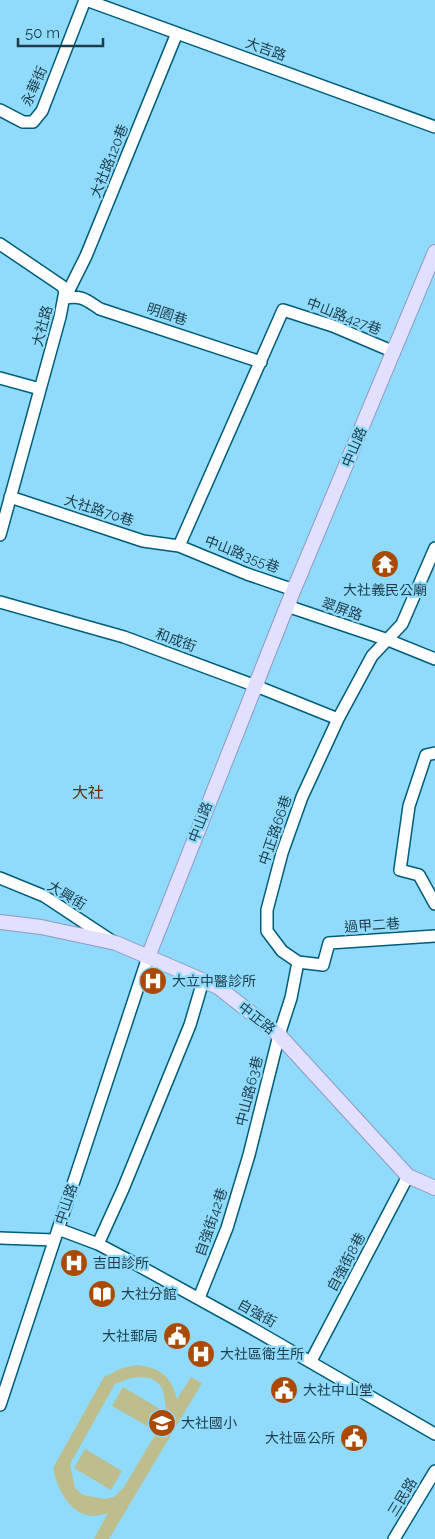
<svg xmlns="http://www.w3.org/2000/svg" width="435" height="1539" font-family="Raleway,'Noto Sans TC',sans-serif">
	<rect width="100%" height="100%" fill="#90dbfb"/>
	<!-- green -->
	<path fill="#bdbd8e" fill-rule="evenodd" d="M135 1365C159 1367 171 1375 177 1399L191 1377 202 1383 109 1539H94L108 1513C103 1514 97 1516 92 1516 69 1514 57 1488 53 1468L104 1377 120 1369ZM139 1377 151 1378 160 1385 163 1390 167 1415 124 1487 114 1497 105 1499 83 1495 75 1488 70 1464 115 1384 131 1378Z
		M123 1387 160 1409 149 1427 112 1406Z
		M85 1449 122 1471 111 1490 74 1468Z"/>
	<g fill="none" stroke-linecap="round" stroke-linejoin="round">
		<!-- minor casing -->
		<g stroke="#005d79" stroke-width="14">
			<path id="minor" d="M86 0 435 127
				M0 110 23 122H33L42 111 85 0
				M0 244 62 286 65 291 60 317 0 535
				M65 298 86 256 177 33
				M65 298C82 295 86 300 100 309L261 362
				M0 378 40 389
				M10 497 143 541 179 546 247 574 294 590
				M179 546 283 310 333 326 394 352
				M0 602 124 637 256 686 338 719
				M287 606 388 640 435 659
				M435 753 426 755 409 806 400 870 419 875 435 904
				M0 878 44 896 112 941
				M298 962 323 965 329 943 435 936
				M58 1229 98 1244 132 1262 248 1326 435 1434
				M0 1238 54 1240
				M98 1244 123 1189 190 1025 203 981
				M199 1298 227 1228 249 1155 279 1035 291 998 298 962 282 951 267 931V910L282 853 302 797 338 719 372 656 402 624 435 548
				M311 1361 408 1176
				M0 1405 148 957
				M394 1539 435 1471"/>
		</g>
		<!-- major casing -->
		<g stroke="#9099c0" stroke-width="16">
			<path id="major" d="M0 922 41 927 116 943 218 987 279 1035 408 1176 435 1188
				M148 957 287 606 435 252"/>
		</g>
		<!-- minor -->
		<use href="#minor" stroke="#fff" stroke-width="11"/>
		<!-- major -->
		<use href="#major" stroke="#e2e0ff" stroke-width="14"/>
	</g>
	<!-- icons -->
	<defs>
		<g id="temple-disc" transform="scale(1.4375)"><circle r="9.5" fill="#aa4900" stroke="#90dbfb"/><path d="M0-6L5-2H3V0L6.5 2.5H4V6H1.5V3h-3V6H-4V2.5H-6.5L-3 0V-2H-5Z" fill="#fff"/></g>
		<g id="hospital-disc" transform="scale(1.4375)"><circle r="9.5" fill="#aa4900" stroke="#90dbfb"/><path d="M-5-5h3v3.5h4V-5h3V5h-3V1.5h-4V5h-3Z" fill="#fff"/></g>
		<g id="library-disc" transform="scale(1.4375)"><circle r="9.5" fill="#aa4900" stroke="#90dbfb"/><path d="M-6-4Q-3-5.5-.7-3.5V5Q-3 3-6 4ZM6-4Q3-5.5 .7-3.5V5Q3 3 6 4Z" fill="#fff"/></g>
		<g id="civic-disc" transform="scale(1.4375)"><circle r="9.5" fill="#aa4900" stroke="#90dbfb"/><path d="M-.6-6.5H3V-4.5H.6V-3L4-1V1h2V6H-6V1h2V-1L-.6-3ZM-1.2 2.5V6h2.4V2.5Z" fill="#fff"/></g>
		<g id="school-disc" transform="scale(1.4375)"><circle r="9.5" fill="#aa4900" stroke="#90dbfb"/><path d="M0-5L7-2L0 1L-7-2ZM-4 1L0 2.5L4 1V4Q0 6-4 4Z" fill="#fff"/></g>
	</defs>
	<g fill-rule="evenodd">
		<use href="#temple-disc" x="385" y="564"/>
		<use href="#hospital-disc" x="153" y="981"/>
		<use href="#hospital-disc" x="74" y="1263"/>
		<use href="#library-disc" x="102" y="1294"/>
		<use href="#civic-disc" x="177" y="1336"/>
		<use href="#hospital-disc" x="201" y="1354"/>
		<use href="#civic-disc" x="284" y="1390"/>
		<use href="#school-disc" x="162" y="1423"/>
		<use href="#civic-disc" x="354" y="1438"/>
	</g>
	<g text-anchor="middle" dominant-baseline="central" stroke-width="4.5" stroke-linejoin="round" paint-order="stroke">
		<!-- street labels -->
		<g font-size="14" fill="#1d3c4a" stroke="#90dbfb">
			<text transform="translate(266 49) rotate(20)">大吉路</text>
			<text transform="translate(34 86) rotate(-66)">永華街</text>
			<text transform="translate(109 161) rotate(-68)">大社路120巷</text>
			<text transform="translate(167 314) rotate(18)">明園巷</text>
			<text transform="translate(344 316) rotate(21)">中山路427巷</text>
			<text transform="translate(42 326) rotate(-75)">大社路</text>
			<text transform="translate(354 447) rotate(-67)">中山路</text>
			<text transform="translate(99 510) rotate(18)">大社路70巷</text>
			<text transform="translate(242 554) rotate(21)">中山路355巷</text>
			<text transform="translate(342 609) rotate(19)">翠屏路</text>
			<text transform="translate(176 640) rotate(20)">和成街</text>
			<text transform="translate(200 822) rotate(-69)">中山路</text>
			<text transform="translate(275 830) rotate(-71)">中正路66巷</text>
			<text transform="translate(67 895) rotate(31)">大興街</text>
			<text transform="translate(372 925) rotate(-4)">過甲二巷</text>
			<text transform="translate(257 1018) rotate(38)">中正路</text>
			<text transform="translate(249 1091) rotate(-76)">中山路63巷</text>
			<text transform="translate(66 1204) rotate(-72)">中山路</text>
			<text transform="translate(211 1222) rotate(-71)">自強街42巷</text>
			<text transform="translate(346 1262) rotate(-62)">自強街8巷</text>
			<text transform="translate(257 1313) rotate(29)">自強街</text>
			<text transform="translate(402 1497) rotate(-59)">三民路</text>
		</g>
		<!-- poi labels -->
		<g font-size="14" fill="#1d3c4a" stroke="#90dbfb" text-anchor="start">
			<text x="385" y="590" text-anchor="middle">大社義民公廟</text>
			<text x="172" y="981">大立中醫診所</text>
			<text x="93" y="1263">吉田診所</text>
			<text x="121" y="1294">大社分館</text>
			<text x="158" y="1336" text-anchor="end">大社郵局</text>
			<text x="220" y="1354">大社區衛生所</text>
			<text x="303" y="1390">大社中山堂</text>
			<text x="181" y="1423">大社國小</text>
			<text x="335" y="1438" text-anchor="end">大社區公所</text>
		</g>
		<!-- quarter labels -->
		<g font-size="16" fill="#682b02" stroke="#90dbfb">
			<text x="88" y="792">大社</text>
		</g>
	</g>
	<!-- scale -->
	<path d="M18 38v8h85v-8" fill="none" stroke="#1d3c4a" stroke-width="2.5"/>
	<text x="25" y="38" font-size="15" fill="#1d3c4a" stroke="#90dbfb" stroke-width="4" paint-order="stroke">50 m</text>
</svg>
